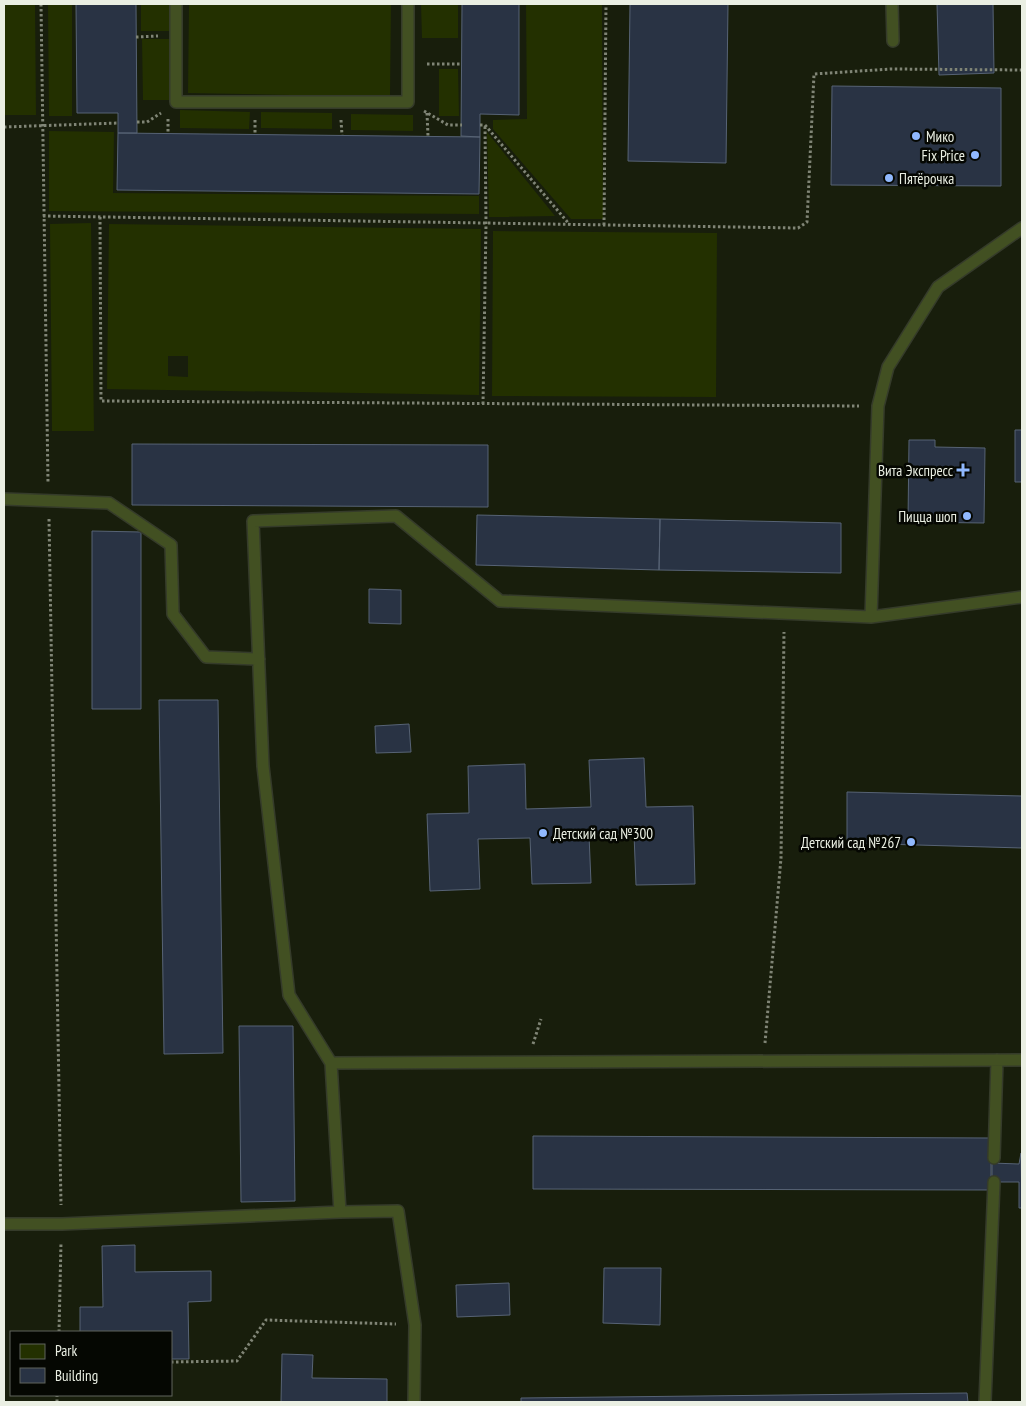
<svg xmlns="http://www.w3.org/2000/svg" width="1026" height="1406" font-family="'PT Sans Narrow',sans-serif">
	<rect width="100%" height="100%" fill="#181e0c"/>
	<!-- green -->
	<path fill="#233000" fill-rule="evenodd" d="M4 4H35L36 115H4Z
		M48 4H72V116H49Z
		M141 4H170V31H141Z
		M189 4H391L390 97 188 93Z
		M421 4H458V38H422Z
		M526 4H602L603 219H571L493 129V120L527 119Z
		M142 39H169L170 100H143Z
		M439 69H458L459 116H439Z
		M180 110 250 112 249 129 180 128Z
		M261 112 332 113V129L261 128Z
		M351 114 413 115V131L351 130Z
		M49 131 114 132 113 193 479 196V214L49 211Z
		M487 132 555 216 489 217Z
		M91 223 94 431H52L50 224Z
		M109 224 481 229 479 395 107 389ZM168 356H188V377L168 376Z
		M493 231 717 233 716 397 492 396Z"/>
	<!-- building -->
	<path fill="#293344" stroke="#576375" d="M76 4H136L137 133H118V113H77Z
		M462 4H519V115L480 114V137L461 136Z
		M630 4H728L726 163 628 161Z
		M937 4H993L994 73 939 75Z
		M832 86 1001 88V186L831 185Z
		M118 133 480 137 479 194 117 190Z
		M1015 430H1022V482H1015Z
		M909 440H935V447L985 448 984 523 908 522Z
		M132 444 488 445V507L132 505Z
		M477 515 660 519 659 570 476 565Z
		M660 519 841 523V573L659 570Z
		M92 531 141 532V709H92Z
		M369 589 401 590V624L369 623Z
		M159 700H218L223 1053 164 1054Z
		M409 724 411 752 376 753 375 726Z
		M644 758 646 807 693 806 695 884 636 885 634 834 589 835 591 883 532 884 530 838 478 839 480 889 430 891 427 814 469 813 468 766 525 764 526 809 591 807 589 760Z
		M847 792 1022 796V848L847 843Z
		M239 1026H293L295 1201 241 1202Z
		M533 1136 991 1138V1190L533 1189Z
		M1021 1153 1022 1208H1019V1182H992V1163L1019 1164Z
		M135 1245V1272L211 1271V1301L188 1302 189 1359H171V1332H80V1307H103L102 1246Z
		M604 1268H661L660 1325 603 1323Z
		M509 1283 510 1315 457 1317 456 1285Z
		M282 1354 313 1355 312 1378 387 1379V1402H281Z
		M967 1393 968 1402H521V1398Z"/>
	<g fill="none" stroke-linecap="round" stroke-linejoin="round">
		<!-- lane casing -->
		<g stroke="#353b2a" stroke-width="14">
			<path id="lane" d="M176 4V102H408V4
				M892 4 893 41
				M4 499 109 503 171 545 173 614 206 657 259 659
				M1022 597 871 617 500 601 396 516 253 521 263 766 289 995 331 1063 1022 1060
				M871 617 878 406 888 367 938 287 1022 228
				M331 1063 340 1212 398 1211 415 1325 414 1402
				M994 1158 997 1060
				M4 1224H62L340 1212
				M985 1402 994 1182"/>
		</g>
		<!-- path -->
		<path stroke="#808576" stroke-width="3" stroke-dasharray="2.5 2.5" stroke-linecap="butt" d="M41 4 48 483
			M136 37 158 36
			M427 64H461
			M424 111 448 125H462
			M427 113 428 136
			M168 119V133
			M255 120V134
			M341 120 342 135
			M137 122H147L161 113
			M480 125H485L570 225
			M4 127 118 123
			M43 216 798 228 807 222 814 74 891 69 1022 70
			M100 217 101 401 859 406
			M604 225 606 4
			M483 404 486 224 485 125
			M49 519 61 1205
			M765 1043 781 858 784 632
			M533 1044 541 1019
			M59 1332 61 1242
			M171 1362 237 1361 266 1320 396 1324
			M57 1402V1395"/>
		<!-- lane -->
		<use href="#lane" stroke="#425022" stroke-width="11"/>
	</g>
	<!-- markers -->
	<g fill="#90b8fd" stroke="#050702" stroke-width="2">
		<circle cx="916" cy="136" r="5"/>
		<circle cx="975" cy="155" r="5"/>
		<circle cx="889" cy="178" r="5"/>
		<path d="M960.5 462.5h5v5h5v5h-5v5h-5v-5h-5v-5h5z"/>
		<circle cx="967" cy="516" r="5"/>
		<circle cx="543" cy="833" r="5"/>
		<circle cx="911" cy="842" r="5"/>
	</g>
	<g text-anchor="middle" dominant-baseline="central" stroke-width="5" stroke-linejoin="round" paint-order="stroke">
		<!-- poi labels -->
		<g font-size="15" fill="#eaefe3" stroke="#050702" text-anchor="end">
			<text x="926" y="136" text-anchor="start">Мико</text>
			<text x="965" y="155">Fix Price</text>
			<text x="899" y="178" text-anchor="start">Пятёрочка</text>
			<text x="953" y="470">Вита Экспресс</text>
			<text x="957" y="516">Пицца шоп</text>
			<text x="553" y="833" text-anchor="start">Детский сад №300</text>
			<text x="901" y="842">Детский сад №267</text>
		</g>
	</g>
	<!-- border -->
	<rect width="1026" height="1406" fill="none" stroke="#eaefe3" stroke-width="10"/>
	<!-- legend -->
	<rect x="10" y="1331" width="162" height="65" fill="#050702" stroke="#61645c"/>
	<rect x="20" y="1344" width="25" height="15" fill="#233000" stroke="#61645c"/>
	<text x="55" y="1356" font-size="15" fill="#eaefe3">Park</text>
	<rect x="20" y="1368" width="25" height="15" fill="#293344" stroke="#61645c"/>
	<text x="55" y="1381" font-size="15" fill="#eaefe3">Building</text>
</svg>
